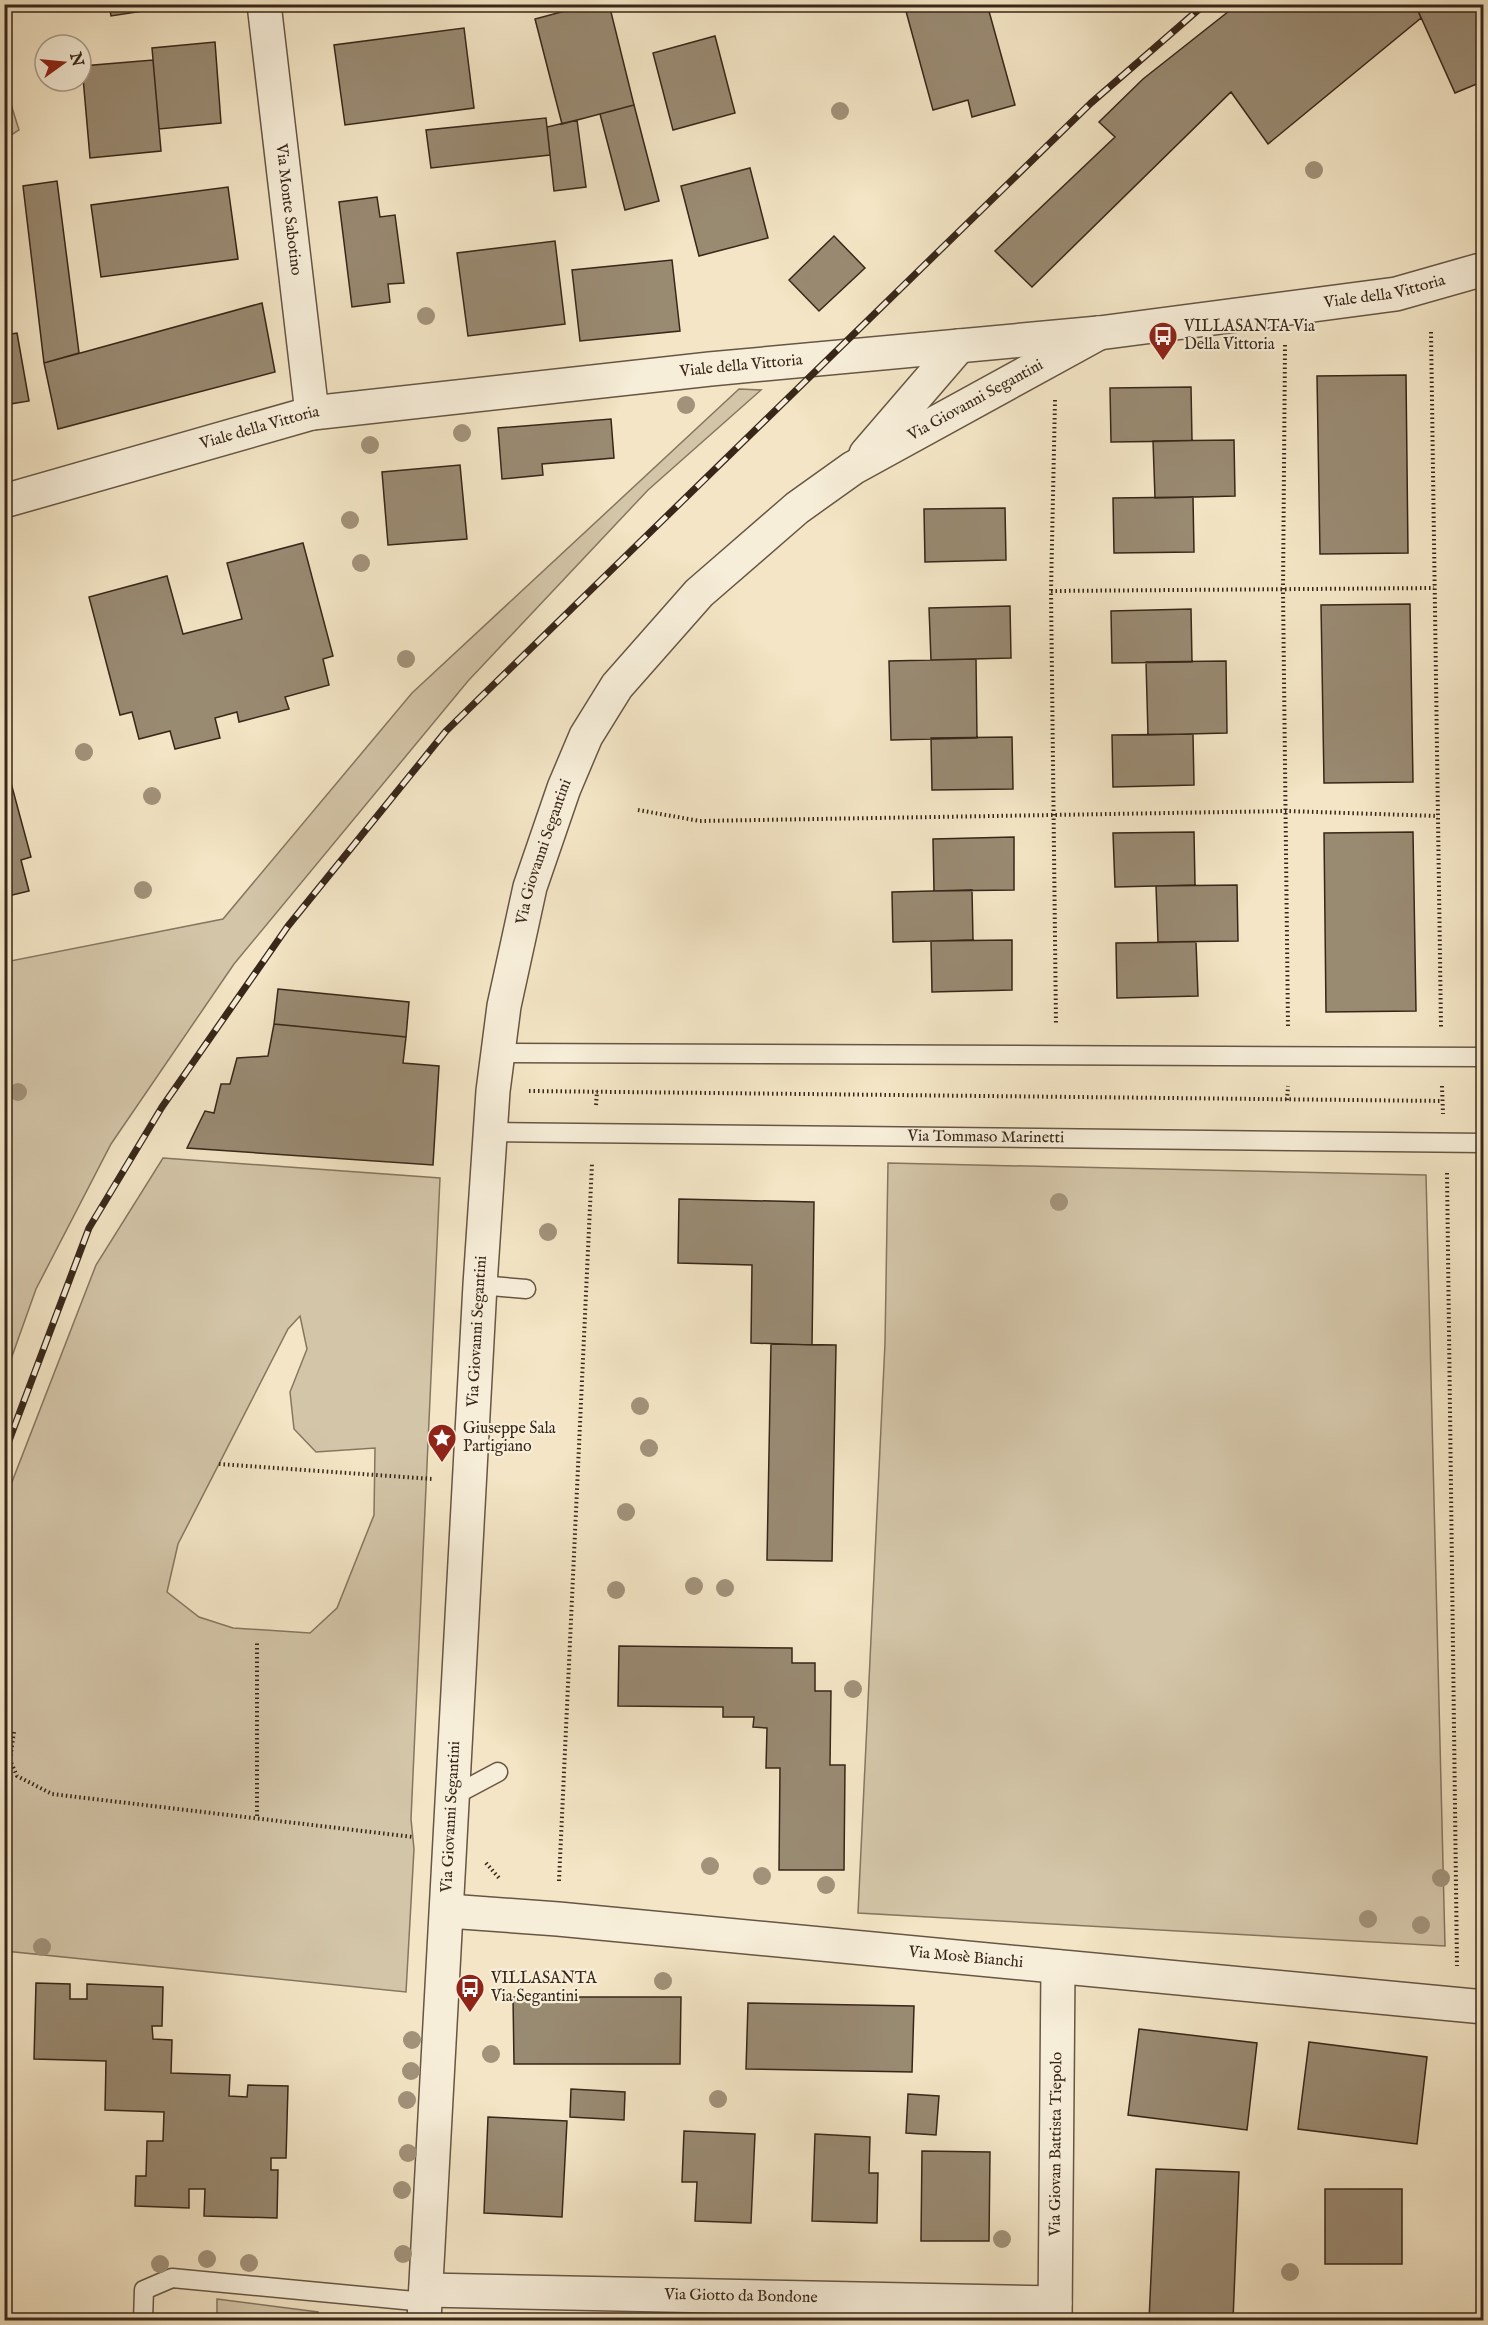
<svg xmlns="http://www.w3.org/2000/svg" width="1488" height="2325" font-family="'IM FELL English',serif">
	<rect width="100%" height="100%" fill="#f3e5c5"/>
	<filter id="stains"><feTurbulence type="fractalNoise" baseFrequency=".00333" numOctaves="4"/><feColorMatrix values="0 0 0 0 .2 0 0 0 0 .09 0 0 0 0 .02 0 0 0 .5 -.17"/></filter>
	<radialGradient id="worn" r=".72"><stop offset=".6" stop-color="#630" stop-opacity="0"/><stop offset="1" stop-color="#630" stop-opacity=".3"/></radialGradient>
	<!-- green -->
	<path fill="#d3c5a8" stroke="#867660" stroke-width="1.5" fill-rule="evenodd" d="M5 85 19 130 5 139H4Z
		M739 389 761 390 648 490 468 681 234 964 111 1144 36 1289 5 1376V962L223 919 412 693Z
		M163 1158 440 1178 411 1819 414 1849 406 1992 5 1951V1500L96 1265ZM300 1316 307 1349 290 1392 294 1429 316 1452 375 1448 374 1515 337 1608 310 1633 233 1628 199 1617 167 1592 178 1544 288 1329Z
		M888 1163 1426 1175 1445 1946 858 1913 885 1343Z
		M217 2299 318 2312V2320H217Z"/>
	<!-- building -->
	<path fill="#998a72" stroke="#382719" stroke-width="1.5" d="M109 4H189L111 16Z
		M591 4H609L634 105 562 124 535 19Z
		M904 4H987L1015 105 972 117 968 100 933 110Z
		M1238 4H1415L1421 18 1268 144 1231 92 1032 287 995 251 1115 137 1099 122 1143 79Z
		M1415 4H1484V81L1455 93Z
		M464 28 474 108 345 125 334 45Z
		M715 36 735 113 673 130 653 53Z
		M215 42 221 123 159 129 152 48Z
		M153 60 161 151 90 158 82 66Z
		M634 105 659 201 625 210 600 114Z
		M546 118 550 155 431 168 426 130Z
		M577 120 586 187 554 191 547 127Z
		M750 168 768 238 699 256 681 186Z
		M57 181 79 353 44 363 23 186Z
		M228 187 238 259 101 277 91 205Z
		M377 197 380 217 395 215 404 283 388 284 390 302 352 307 339 202Z
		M834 236 865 268 819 311 789 280Z
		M555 241 565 324 468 336 457 253Z
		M672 260 680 331 580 341 572 270Z
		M262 303 275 372 58 429 44 363Z
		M17 333 29 401 4 405V335Z
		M1406 375 1408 553 1320 554 1317 376Z
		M1191 387 1192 441 1111 442 1110 388Z
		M611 419 614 458 542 464 543 475 502 479 498 428Z
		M1234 440 1235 496 1155 498 1153 441Z
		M460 465 467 539 388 545 382 472Z
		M1193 497 1194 552 1114 553 1113 498Z
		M1005 508 1006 560 925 562 924 509Z
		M303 543 333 656 323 659 329 685 285 697 289 709 239 722 237 712 215 718 220 738 175 749 170 731 139 739 132 712 120 715 89 597 167 576 183 634 242 619 227 563Z
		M1410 604 1413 782 1324 783 1321 605Z
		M1010 606 1011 658 931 660 929 608Z
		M1191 609 1192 662 1112 663 1111 611Z
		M976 659 977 738 891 740 889 661Z
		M1226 661 1227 733 1148 735 1146 662Z
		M1193 734 1194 785 1113 787 1112 735Z
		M1012 737 1013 789 932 790 931 738Z
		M4 757 31 857 21 860 29 891 4 897Z
		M1194 832 1195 885 1115 887 1113 833Z
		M1413 832 1416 1011 1326 1012 1324 833Z
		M1014 837V890L934 891 933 839Z
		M1237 885 1238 941 1158 942 1156 886Z
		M972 890 973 940 893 942 892 892Z
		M1012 940V990L932 992 931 941Z
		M1196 942 1198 996 1117 998 1116 943Z
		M278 989 409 1002 406 1037 274 1024Z
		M274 1024 406 1037 403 1063 439 1066 433 1165 187 1148 205 1111 214 1113 221 1084H230L237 1058 268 1056Z
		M679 1199 814 1202 812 1345 751 1343 752 1265 678 1263Z
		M771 1344 836 1345 832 1561 767 1560Z
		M619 1646 792 1648V1663H815V1691H831L830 1765H845L844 1870H779L780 1768H766L767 1728 753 1727 754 1717H723V1707L618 1706Z
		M36 1983 70 1984V1999H87V1984L163 1987 162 2026H152L153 2039 172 2040 171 2073 230 2075 229 2096 247 2097 248 2085 288 2086 286 2158H271V2170H278L277 2218 204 2216 205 2189H189V2208L135 2206 136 2176H146L147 2141H163L164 2112 105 2110 106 2061 34 2059Z
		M513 1997H681L680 2064H514Z
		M748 2003 914 2006 912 2072 746 2069Z
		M1139 2029 1257 2043 1247 2130 1128 2115Z
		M1309 2042 1427 2057 1417 2144 1298 2129Z
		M571 2089 625 2092 624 2120 570 2117Z
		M908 2094 939 2096 936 2135 906 2133Z
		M488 2117 567 2121 562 2217 484 2213Z
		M684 2131 755 2134 751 2223 695 2221 697 2182H682Z
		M815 2134 870 2137 869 2173H878L877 2223 812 2221Z
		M922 2151 990 2152 989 2241H921Z
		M1156 2169 1239 2172 1233 2320H1149Z
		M1325 2189H1402V2264H1325Z"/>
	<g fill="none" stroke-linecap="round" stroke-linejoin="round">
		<!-- service casing -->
		<g stroke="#675644" stroke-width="21">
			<g id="service">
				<path d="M497 1053 1484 1057"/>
				<path id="s1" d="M490 1132 1484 1143"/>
				<path d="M480 1285 526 1289"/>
				<path d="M453 1796 498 1772"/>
				<path d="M143 2320 144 2290 172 2278 425 2302"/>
			</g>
		</g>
		<!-- minor casing -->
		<g stroke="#675644" stroke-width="36">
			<g id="minor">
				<path id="s2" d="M264 4 312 413"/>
				<path d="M866 454 959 346"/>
				<path id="s3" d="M448 1911 558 1919 1484 2007"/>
				<path id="s4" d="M426 2290 1055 2303"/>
				<path id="s5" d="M424 2320 480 1285 493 1091 504 1006 530 887 564 788 586 736 617 686 699 593 797 508 853 468 1099 333"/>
				<path id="s6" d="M1055 2320 1058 1967"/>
			</g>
		</g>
		<!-- tertiary casing -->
		<g stroke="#675644" stroke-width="36">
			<g id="tertiary">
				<path id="s7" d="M4 501 312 413 710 369 1099 333 1396 294 1484 269"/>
			</g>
		</g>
		<!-- path -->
		<path stroke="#382719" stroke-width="4" stroke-dasharray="1.5 3" stroke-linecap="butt" d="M1431 332 1441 1027
			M1285 345 1283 591 1288 1027
			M1055 400 1051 591 1056 1025
			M1051 591 1434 588
			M638 810 700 821 1286 811 1438 816
			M1442 1086 1443 1114
			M529 1091 1442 1101
			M1287 1100 1288 1086
			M596 1105 597 1091
			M1447 1173 1457 1966
			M219 1464 433 1479
			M14 1732 10 1760 17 1776 52 1794 413 1837
			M257 1816V1642
			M486 1863 499 1878
			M559 1881 592 1163"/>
		<!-- service -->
		<use href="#service" stroke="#f7eed9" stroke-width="18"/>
		<!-- minor -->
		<use href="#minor" stroke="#f7eed9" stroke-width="33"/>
		<!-- tertiary -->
		<use href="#tertiary" stroke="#f7eed9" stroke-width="33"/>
		<!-- rail casing -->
		<g stroke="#382719" stroke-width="7">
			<path id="rail" d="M4 1454 89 1228 162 1107 288 926 446 731 1091 103 1205 4"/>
		</g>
		<!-- rail -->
		<use href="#rail" stroke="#f7eed9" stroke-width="4.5" stroke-dasharray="14" stroke-linecap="butt"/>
	</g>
	<!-- trees -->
	<g fill="#a2927a">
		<circle cx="840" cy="111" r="9"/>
		<circle cx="1314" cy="170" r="9"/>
		<circle cx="426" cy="316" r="9"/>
		<circle cx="686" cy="405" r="9"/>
		<circle cx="462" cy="433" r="9"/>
		<circle cx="370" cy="445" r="9"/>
		<circle cx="350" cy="520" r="9"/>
		<circle cx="361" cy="563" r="9"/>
		<circle cx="406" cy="659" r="9"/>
		<circle cx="84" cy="752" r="9"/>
		<circle cx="152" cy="796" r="9"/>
		<circle cx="143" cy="890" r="9"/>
		<circle cx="18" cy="1092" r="9"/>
		<circle cx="1059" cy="1202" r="9"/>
		<circle cx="548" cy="1232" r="9"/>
		<circle cx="640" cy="1406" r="9"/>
		<circle cx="649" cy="1448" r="9"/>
		<circle cx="626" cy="1512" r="9"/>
		<circle cx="694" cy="1586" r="9"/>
		<circle cx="725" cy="1588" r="9"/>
		<circle cx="616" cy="1590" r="9"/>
		<circle cx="853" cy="1689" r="9"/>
		<circle cx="710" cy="1866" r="9"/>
		<circle cx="762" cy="1876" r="9"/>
		<circle cx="1441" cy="1878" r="9"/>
		<circle cx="826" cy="1885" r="9"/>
		<circle cx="1368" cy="1919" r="9"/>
		<circle cx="1421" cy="1925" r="9"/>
		<circle cx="42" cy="1947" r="9"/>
		<circle cx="663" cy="1981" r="9"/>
		<circle cx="412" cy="2040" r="9"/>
		<circle cx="491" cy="2054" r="9"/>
		<circle cx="411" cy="2071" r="9"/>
		<circle cx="718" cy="2099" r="9"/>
		<circle cx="407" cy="2100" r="9"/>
		<circle cx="408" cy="2153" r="9"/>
		<circle cx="402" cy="2190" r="9"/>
		<circle cx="1002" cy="2239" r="9"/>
		<circle cx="403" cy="2254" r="9"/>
		<circle cx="207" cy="2259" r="9"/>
		<circle cx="249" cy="2263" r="9"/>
		<circle cx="160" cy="2264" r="9"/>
		<circle cx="1290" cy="2272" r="9"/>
	</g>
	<!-- icons -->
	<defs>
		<g id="bus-pin" transform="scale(1.5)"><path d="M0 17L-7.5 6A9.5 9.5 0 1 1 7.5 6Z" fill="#8f2418" stroke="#f7eed9"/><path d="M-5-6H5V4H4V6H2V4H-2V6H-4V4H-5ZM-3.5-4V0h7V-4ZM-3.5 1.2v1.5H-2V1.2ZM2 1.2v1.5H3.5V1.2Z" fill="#fff"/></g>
		<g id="sight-pin" transform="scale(1.5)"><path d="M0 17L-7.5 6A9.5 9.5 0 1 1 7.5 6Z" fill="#8f2418" stroke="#f7eed9"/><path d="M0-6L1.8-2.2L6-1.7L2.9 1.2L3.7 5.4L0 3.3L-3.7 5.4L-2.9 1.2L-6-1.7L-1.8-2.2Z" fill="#fff"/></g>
	</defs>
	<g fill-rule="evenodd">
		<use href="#bus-pin" x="1163" y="336"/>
		<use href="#sight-pin" x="442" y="1438"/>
		<use href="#bus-pin" x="470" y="1988"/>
	</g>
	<g text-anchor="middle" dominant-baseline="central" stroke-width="4.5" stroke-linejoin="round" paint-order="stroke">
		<!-- street labels -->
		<g font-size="16" fill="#382719" stroke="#f7eed9">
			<text stroke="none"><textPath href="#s2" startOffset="207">Via Monte Sabotino</textPath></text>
			<text stroke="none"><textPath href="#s7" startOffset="1400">Viale della Vittoria</textPath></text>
			<text stroke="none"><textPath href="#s7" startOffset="752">Viale della Vittoria</textPath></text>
			<text stroke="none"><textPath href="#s5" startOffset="2121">Via Giovanni Segantini</textPath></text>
			<text stroke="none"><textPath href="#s7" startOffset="266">Viale della Vittoria</textPath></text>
			<text stroke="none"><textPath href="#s5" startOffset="1476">Via Giovanni Segantini</textPath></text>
			<text stroke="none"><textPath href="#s1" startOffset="496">Via Tommaso Marinetti</textPath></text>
			<text stroke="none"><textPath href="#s5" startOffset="990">Via Giovanni Segantini</textPath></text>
			<text stroke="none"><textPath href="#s5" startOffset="504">Via Giovanni Segantini</textPath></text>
			<text stroke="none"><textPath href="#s3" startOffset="520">Via Mosè Bianchi</textPath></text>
			<text stroke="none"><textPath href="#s6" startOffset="176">Via Giovan Battista Tiepolo</textPath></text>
			<text stroke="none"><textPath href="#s4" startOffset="315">Via Giotto da Bondone</textPath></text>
		</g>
		<!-- poi labels -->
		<g font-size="16" fill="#382719" stroke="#f7eed9" text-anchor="start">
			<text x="1184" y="327">VILLASANTA Via<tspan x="1184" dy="18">Della Vittoria</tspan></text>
			<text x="463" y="1429">Giuseppe Sala<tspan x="463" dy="18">Partigiano</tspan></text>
			<text x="491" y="1979">VILLASANTA<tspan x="491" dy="18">Via Segantini</tspan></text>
		</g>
	</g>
	<!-- margin -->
	<rect width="1488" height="2325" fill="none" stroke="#f3e5c5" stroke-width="24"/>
	<rect x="6" y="6" width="1476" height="2313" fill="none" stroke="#382719" stroke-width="3"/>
	<rect x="12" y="12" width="1464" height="2301" fill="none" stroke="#382719" stroke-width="1.5"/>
	<!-- north arrow -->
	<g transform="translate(63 63) rotate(75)"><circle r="28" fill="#f7eed9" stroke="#ab9e8c" stroke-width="1.5"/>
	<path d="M0-4.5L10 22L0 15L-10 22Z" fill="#8f2418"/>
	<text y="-9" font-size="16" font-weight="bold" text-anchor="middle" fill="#382719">N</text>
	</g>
	<rect width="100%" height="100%" filter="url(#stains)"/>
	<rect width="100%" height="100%" fill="url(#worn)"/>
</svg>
